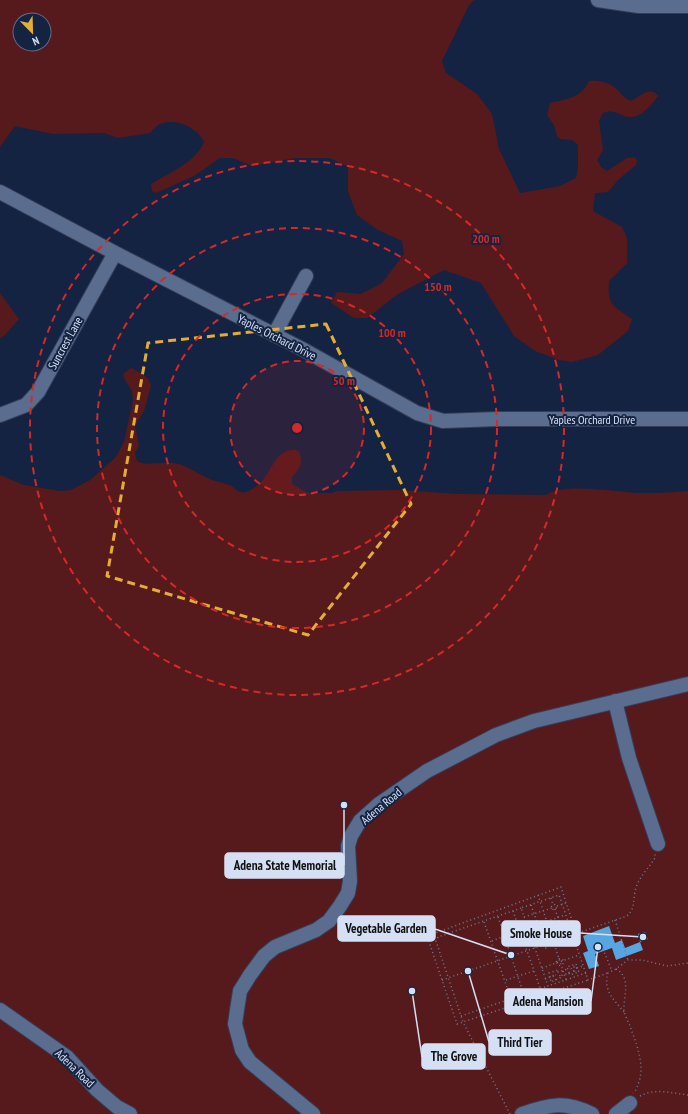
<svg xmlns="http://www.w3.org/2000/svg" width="688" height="1114" font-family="'PT Sans Narrow',sans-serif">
	<rect width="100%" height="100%" fill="#142341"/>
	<!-- green -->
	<path fill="#561a1c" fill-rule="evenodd" d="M0 0H474L469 5 442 61 446 73 477 94 492 114 499 149 520 193 560 186 576 178 578 169V145L572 140 560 139 557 136 554 125 547 115 550 103C567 99 581 98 589 81 597 80 608 82 614 87 621 92 622 97 631 101 639 97 651 85 658 96 652 104 642 117 631 117 619 117 616 108 603 113L599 121 603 150 597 160 601 167 607 171 627 158 634 157 637 160 636 165 619 179 608 192 595 193 593 211 622 227 627 238V263L609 281C607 306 614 306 632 319L628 331 598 355 572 362 559 360 535 351 514 336 481 283 444 270 398 294 367 318H354L331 303 337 292 361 294 382 283 404 254 402 241 378 230 357 215 348 191V167L330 158H295L252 166 233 158H220L194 176 156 193 152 191 151 184C169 173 196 162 204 142 197 127 175 118 160 124 156 126 153 130 150 133L118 138 104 133 53 134 15 126 0 147ZM20 20H44V44H20Z
		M0 293 19 319 5 335 0 338Z
		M131 368C139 372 150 376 151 386L144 411 135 426 139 446 135 453 137 461C148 468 168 459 182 465 192 469 202 476 212 480 218 482 224 483 230 485 235 488 239 494 246 492 252 490 258 485 263 480 272 469 276 450 294 450 298 450 300 452 300 455 303 464 298 471 292 477V484L307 493H331L337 491 398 490 460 494 546 495C565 481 623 494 648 493 661 493 675 492 688 491V1114H0V475L24 485 60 491 71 490 90 480 116 457 124 442 133 400 132 391 123 376 124 373Z"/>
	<!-- building -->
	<path fill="#55a6e1" d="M609 926 615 943 622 940 625 948 640 942 643 950 616 960 612 948 595 954 599 966 589 969 583 953 588 951 583 936Z
		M645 932 648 939 640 942 638 934Z"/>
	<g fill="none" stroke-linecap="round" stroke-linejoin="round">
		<!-- minor casing -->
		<g stroke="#353e58" stroke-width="16">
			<path id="minor" d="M598 0 639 6H688
				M0 192 115 253 304 350 417 413 443 421 498 419H688
				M274 335 306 276
				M0 415 26 405 38 392 115 253
				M615 701 629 758 658 844
				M0 1010 67 1057 97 1090 117 1107 130 1114
				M313 1114 250 1062 242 1050 235 1024 237 1010 240 991 250 975 264 956 275 947 316 930 329 921 340 906 348 893 350 881 348 846 351 836 360 821 379 804 427 771 496 735 534 721 688 684
				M522 1114C550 1104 565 1101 592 1114
				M616 1114 630 1103"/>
		</g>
		<!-- path -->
		<path stroke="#6d7b94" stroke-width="1.5" stroke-dasharray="1 3" stroke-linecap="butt" d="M538 895 566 980
			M551 898 553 905
			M551.5 907a2.5 2.5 0 1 1 5 0a2.5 2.5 0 1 1-5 0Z
			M531 905 539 928
			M557 906 566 903
			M555 909 559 921
			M513 911 540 988
			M498 917 524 995
			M524 917 552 908
			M615 920 628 960
			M484 922 511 999
			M528 928 565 915
			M576 933 561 887 427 936 457 1024 588 980
			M563 934 566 942
			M543 940 546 949
			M492 941 520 930
			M603 949 612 971
			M556.5 962a3.5 3.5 0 1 1 7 0a3.5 3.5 0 1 1-7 0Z
			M542 968 579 955
			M616 969C632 977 623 998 624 1011 625 1016 628 1021 630 1026 636 1043 645 1064 639 1082 637 1086 637 1090 633 1093
			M574 971H572L571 968 574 967 575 974
			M569 973 567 967 576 964 577 968H575
			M586 973 548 986 521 908 559 895 588 980 608 973
			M553 976 554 974 556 975
			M560 976 558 972 568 969
			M545 979 550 977 551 982 560 978V976L569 973 570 975 579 972 577 968 583 966
			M442 980 627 916C635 909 633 901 635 892 637 879 648 869 655 858V854
			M506 980 534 971
			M556 980 553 976 550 977 549 973 558 970V972
			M624 1012C613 999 603 990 608 973L616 969 628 960H642L667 966 688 963
			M461 1016 548 986
			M640 1096C655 1088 672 1093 688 1095
			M510 1114 463 1022 436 941 438 937 521 908"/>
		<!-- minor -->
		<use href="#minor" stroke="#5a6d8f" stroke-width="14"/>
	</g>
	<!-- marked area -->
	<path fill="none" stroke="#e4ad35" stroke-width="3" stroke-dasharray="8 5" stroke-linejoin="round" d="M326 324 411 504 308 635 107 576 148 343Z"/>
	<!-- distance rings -->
	<circle cx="297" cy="428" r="67" fill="#d62828" fill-opacity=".12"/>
	<g fill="none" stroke="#d62828" stroke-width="2" stroke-dasharray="7 5">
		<circle cx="297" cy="428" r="67"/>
		<circle cx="297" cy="428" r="134"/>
		<circle cx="297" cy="428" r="200"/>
		<circle cx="297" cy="428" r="267"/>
	</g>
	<g text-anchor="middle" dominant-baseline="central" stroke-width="4" stroke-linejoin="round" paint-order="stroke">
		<!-- street labels -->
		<g font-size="12" fill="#d5e0f4" stroke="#142341">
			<text transform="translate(277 337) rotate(27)">Yaples Orchard Drive</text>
			<text transform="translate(65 343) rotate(-61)">Suncrest Lane</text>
			<text x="592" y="419">Yaples Orchard Drive</text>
			<text transform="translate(381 806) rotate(-40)">Adena Road</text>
			<text transform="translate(75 1068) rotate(44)">Adena Road</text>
		</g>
	</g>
	<circle cx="297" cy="428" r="6" fill="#d62828" stroke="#142341" stroke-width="2"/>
	<g font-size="12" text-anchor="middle" font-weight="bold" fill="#d62828" stroke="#142341" stroke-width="4" stroke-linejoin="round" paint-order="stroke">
		<text x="486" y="243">200 m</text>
		<text x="438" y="291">150 m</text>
		<text x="392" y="337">100 m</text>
		<text x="344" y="385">50 m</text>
	</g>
	<!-- callouts -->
	<path fill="none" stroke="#d5e0f4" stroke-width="1.5" d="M344 805L344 865M511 955L435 929M643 937L580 933M598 947L591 1001M468 971L489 1042M412 991L422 1057"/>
	<g fill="#d5e0f4" stroke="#142341" stroke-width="1.5">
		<circle cx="344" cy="805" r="4"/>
		<circle cx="511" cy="955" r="4"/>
		<circle cx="643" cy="937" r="4"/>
		<circle cx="598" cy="947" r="4"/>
		<circle cx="468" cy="971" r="4"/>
		<circle cx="412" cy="991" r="4"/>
	</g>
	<g fill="#d5e0f4" stroke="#d5e0f4" stroke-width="1.5">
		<rect x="225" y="853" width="119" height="25" rx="4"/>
		<rect x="338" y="916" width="97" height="25" rx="4"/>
		<rect x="502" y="921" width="78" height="25" rx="4"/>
		<rect x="505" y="989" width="86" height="25" rx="4"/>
		<rect x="489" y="1030" width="62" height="25" rx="4"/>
		<rect x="422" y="1044" width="63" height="25" rx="4"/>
	</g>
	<g font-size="13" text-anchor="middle" font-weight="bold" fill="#111">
		<text x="285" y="870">Adena State Memorial</text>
		<text x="386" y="933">Vegetable Garden</text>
		<text x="541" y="938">Smoke House</text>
		<text x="548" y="1006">Adena Mansion</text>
		<text x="520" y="1047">Third Tier</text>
		<text x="454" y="1061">The Grove</text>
	</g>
	<!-- north arrow -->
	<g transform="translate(32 32) rotate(157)"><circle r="19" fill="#142341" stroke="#616f89"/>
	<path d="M0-3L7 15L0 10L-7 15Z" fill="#e4ad35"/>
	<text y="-6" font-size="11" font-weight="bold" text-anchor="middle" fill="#d5e0f4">N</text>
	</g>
</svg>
